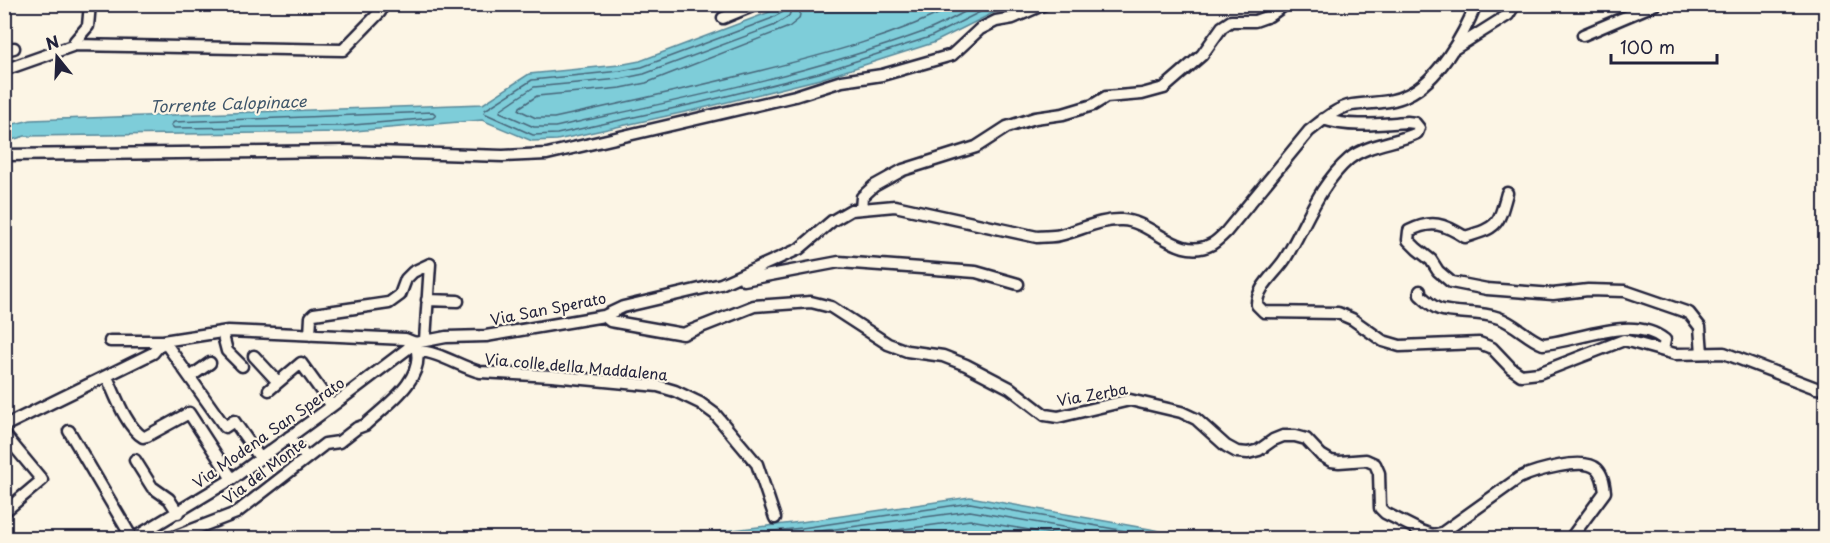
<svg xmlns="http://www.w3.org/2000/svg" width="1830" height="543" font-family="'Playpen Sans',sans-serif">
	<rect width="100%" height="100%" fill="#fcf5e5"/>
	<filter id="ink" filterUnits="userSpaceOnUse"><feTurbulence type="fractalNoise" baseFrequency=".0167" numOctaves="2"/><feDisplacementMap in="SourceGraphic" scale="12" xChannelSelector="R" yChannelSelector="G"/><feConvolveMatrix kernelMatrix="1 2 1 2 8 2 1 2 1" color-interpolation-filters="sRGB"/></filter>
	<g filter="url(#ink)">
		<!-- water -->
		<path fill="#7ecdd9" stroke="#59899a" stroke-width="1.5" d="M785 4 1009 5 933 43 820 79 699 109 557 140 532 141 482 120 343 132 25 136 5 142V126L31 120 483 104 529 74 619 65 640 61 767 13Z
			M970 497 1150 529 1190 538H665L801 522Z"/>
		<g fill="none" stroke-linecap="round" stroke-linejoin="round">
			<!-- shore -->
			<path stroke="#47667a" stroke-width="1.5" d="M786 4 783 12 770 19 642 67 620 71 532 80 485 110 484 113 533 135 557 134 698 103 819 73 930 37 996 4
				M793 4 789 16 773 26 644 74 620 79 534 87 501 109 500 112 534 127H555C679 100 806 75 926 31 944 24 962 13 979 4
				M802 4 799 19 789 27 646 83 621 88 537 96 520 107 519 110 536 118H554C623 103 691 88 759 71 827 54 896 36 959 4
				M433 112 436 115 433 118 342 126 174 128 171 125 174 122Z
				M708 538 802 528 970 503 1164 538
				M768 538 970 511 1126 538
				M839 538 970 520 1076 538"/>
			<!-- minor casing -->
			<g stroke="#22223b" stroke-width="15">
				<path id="minor" d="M723 18 757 4
					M1583 35 1656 4
					M75 45V41L88 26 90 4
					M1454 49 1508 15 1515 4
					M4 50 14 48
					M4 70 75 45 343 50 380 12 379 4
					M1323 119C1351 128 1379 124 1407 122L1415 123 1419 128 1417 133C1396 143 1367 144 1349 159 1318 186 1306 225 1285 259 1276 273 1256 288 1257 305L1264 312 1338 313 1352 319 1383 341 1400 346 1479 343 1492 348 1511 368 1521 375 1539 373 1624 340 1675 354 1724 353 1816 388 1826 389
					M4 155 345 151 503 156 547 154 795 96 842 81 882 75 952 55 980 29 996 21 1013 18 1045 4
					M1507 193C1498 226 1498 227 1465 237 1444 224 1432 219 1409 231L1408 240 1417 249 1431 260 1438 271 1451 282 1487 289 1553 294 1588 290 1625 291 1689 313 1700 327 1702 353
					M861 209 862 197 874 186 903 170 976 147 1007 127 1035 118 1063 114 1093 105 1106 97 1142 94 1164 88 1202 55 1222 27 1231 21H1255L1269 16 1286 4
					M744 280 839 262 976 272 1018 284
					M1420 291V295C1426 300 1432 307 1439 309 1457 315 1478 310 1499 318 1516 324 1527 338 1543 344 1578 341 1633 314 1665 340L1663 350
					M427 300 458 301
					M604 316 610 321 683 334 754 306 811 302 831 307 888 344 907 351 943 356 966 365 1010 388 1045 415 1058 417 1130 400 1181 412 1196 419 1226 446 1237 452 1248 453 1259 450 1273 440 1283 436H1295L1306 439 1321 455 1331 461 1339 462 1366 460 1375 464 1379 473 1380 508 1385 513 1421 531 1432 535 1442 533 1519 478C1534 471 1584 456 1597 469 1603 475 1604 484 1605 492L1571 538
					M222 332 227 351 242 366
					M310 335 311 317 314 314 389 303 400 295 406 279 413 272 430 264 425 340
					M110 341H163L228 331 405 339 415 343
					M164 341 225 427 234 421 260 458
					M417 351C438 351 460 367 480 372L552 376 658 386 675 391 700 403 715 414 757 464 775 518
					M254 356 278 382
					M107 377C115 394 126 427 143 437L147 436 189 413 232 479
					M190 377 210 363
					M269 390 301 363 332 406
					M4 426 153 353 163 341
					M69 431 132 538
					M4 434 42 480 4 512
					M289 437 307 458
					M135 460 152 487 169 499 178 513
					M134 538 232 479 332 406 415 343 446 337 486 336 604 316 623 307 721 284 799 249 832 221 851 210 895 206 1037 237C1044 236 1053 237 1060 235 1081 230 1100 219 1122 220 1153 221 1178 262 1212 244 1217 241 1222 236 1226 232L1309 131C1322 121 1336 108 1352 105 1370 102 1390 104 1407 95 1438 81 1464 35 1476 4
					M171 538 236 513 325 444 339 442 357 428 365 425C385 406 426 380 416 347"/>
			</g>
			<!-- minor -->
			<use href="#minor" stroke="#fcf5e5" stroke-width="10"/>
		</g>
	</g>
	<g text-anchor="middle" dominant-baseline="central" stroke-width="4.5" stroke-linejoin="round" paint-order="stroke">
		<!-- street labels -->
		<g font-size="15" fill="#22223b" stroke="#fcf5e5">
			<text transform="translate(548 308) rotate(-11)">Via San Sperato</text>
			<text transform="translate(576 366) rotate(5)">Via colle della Maddalena</text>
			<text transform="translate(1092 394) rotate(-10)">Via Zerba</text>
			<text transform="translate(268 432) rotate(-35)">Via Modena San Sperato</text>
			<text transform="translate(264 470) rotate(-37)">Via del Monte</text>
		</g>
		<!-- water labels -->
		<g font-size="16" font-style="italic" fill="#3e556a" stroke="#fcf5e5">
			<text transform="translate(228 103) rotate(-2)">Torrente Calopinace</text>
		</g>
	</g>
	<!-- margin -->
	<rect width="1830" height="543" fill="none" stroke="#fcf5e5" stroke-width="24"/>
	<rect x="12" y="12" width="1806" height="519" fill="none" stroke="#22223b" stroke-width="2" filter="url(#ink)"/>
	<!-- north arrow -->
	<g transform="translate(57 57) rotate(342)" stroke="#fcf5e5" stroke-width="4.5" paint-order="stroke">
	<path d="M0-4.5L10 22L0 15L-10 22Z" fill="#22223b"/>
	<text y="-9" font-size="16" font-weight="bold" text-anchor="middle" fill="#22223b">N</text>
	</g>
	<!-- scale -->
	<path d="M1611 54v9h106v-9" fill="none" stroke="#22223b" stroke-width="3"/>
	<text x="1620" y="54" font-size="18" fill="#22223b" stroke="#fcf5e5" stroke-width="4.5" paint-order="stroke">100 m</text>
</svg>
